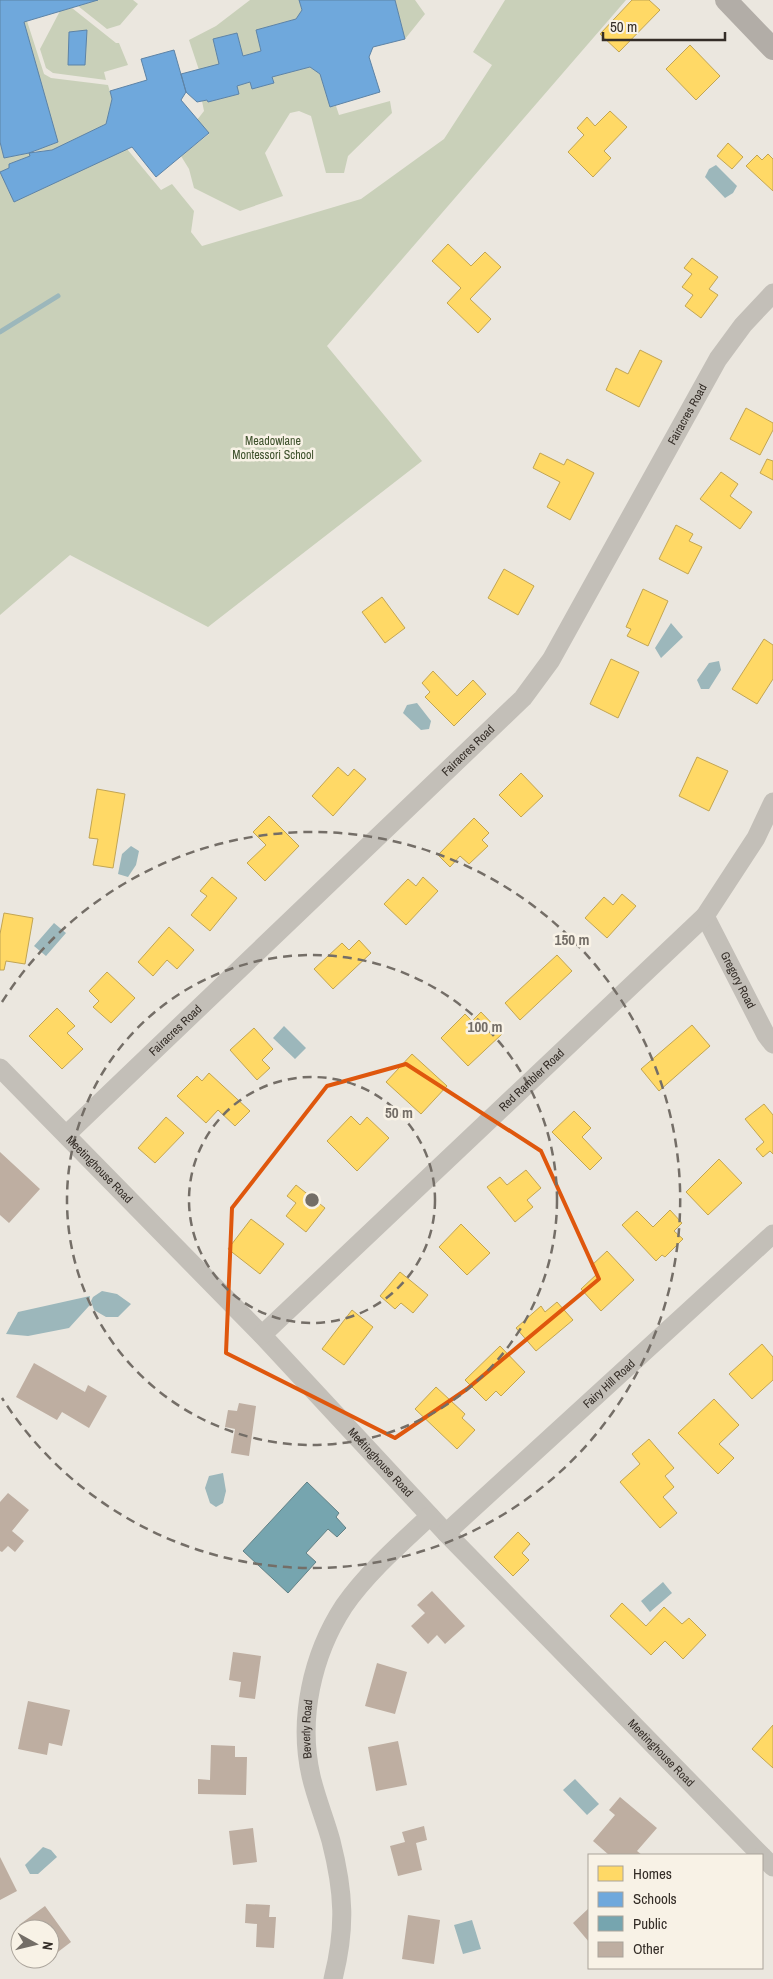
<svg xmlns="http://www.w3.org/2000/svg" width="773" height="1979" font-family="'Archivo Narrow',sans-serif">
	<rect width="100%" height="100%" fill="#ebe7df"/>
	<!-- green -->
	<path fill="#c9d0b9" d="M98 0H133L138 4 120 25 107 29 78 6Z
		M250 0H299L302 10 296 19 256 30 261 51 243 56 237 33 213 39 219 64 199 70 189 40 216 26Z
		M395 0H415L425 14 405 39Z
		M505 0H626L327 346 422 461 208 627 70 555 0 615V142L4 158 29 153 30 156 9 164V168L0 172 14 202 127 149 161 190 172 184 194 211 191 232 202 246 361 199 444 139 492 65 473 52Z
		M72 8 116 43H119L128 65 104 72 106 80 53 73 46 68 40 49 60 11Z
		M27 21 44 74 51 78 108 85 112 99 106 124 52 150 35 151 57 142 24 22Z
		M310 67 320 74 330 107 336 106 339 115 390 101 392 113 348 156 344 173H326L311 116 299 111 290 113 265 153 283 196 240 211 194 188 189 169 181 156 209 134 197 120 204 111 202 101 207 100 208 102 239 94 237 86 250 82 252 89 274 83 272 77Z"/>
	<!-- water -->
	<path fill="#9cb7bb" d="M716 165 737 186 733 193 725 198 705 177 709 169Z
		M671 623 683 637 661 658 655 648Z
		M719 661 721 670 709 689H701L697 680 709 663Z
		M417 703 431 721 429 729 421 730 403 713 407 705Z
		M131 846 139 851 136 865 128 877 118 874 122 854Z
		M54 923 66 933 46 956 34 946Z
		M284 1026 306 1048 295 1059 273 1038Z
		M102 1291 117 1294 131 1304 118 1317H106L94 1310 91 1301 93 1297Z
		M90 1296 89 1306 69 1328 28 1336 6 1334 18 1312Z
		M223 1473 226 1491 223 1503 216 1507 210 1503 205 1488 209 1476Z
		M663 1582 672 1593 650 1612 641 1601Z
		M575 1779 599 1804 587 1815 563 1790Z
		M43 1847 51 1850 57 1857 38 1874H30L25 1865Z
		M472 1920 481 1949 463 1954 454 1925Z"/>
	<!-- homes -->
	<path fill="#ffd966" stroke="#c2a553" d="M632 0H649L660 10 619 52 600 34Z
		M690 45 720 76 696 100 666 69Z
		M610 111 627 127 604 151 611 158 593 177 568 152 584 135 577 128 587 117 595 126Z
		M728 143 743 157 732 169 717 156Z
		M768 154 773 159V191L746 166 757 155 762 160Z
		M448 244 471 266 485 252 501 267 470 299 491 319 478 333 447 303 461 288 432 261Z
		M692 258 718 277 709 289 718 295 701 318 685 306 693 295 682 287 692 274 684 268Z
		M640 350 662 361 639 407 606 390 616 368 628 374Z
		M746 408 773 423V430L760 455 730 439Z
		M540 453 564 465 567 459 594 473 570 520 547 507 560 482 533 468Z
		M767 459 773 461V480L760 473Z
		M721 472 738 484 730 496 752 512 740 529 700 499Z
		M676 525 693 534 689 541 702 547 688 574 659 559Z
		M504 569 534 586 518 615 488 598Z
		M643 589 668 601 648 646 627 636 631 629 626 627Z
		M382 597 405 628 385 643 362 612Z
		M764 639 773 645V679L757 704 732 689Z
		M611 659 639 672 618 718 590 704Z
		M433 671 457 696 473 680 486 694 454 726 425 697 430 692 422 683Z
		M697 757 728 771 709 811 679 796Z
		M338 767 348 776 354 769 366 779 333 816 312 796Z
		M521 773 543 796 521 817 499 795Z
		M97 789 125 794 113 868 93 865 98 839 89 838Z
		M269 816 299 846 265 881 247 863 266 845 253 832Z
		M474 818 489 833 482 840 488 846 469 864 460 856 450 867 438 855Z
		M212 877 237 898 210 931 191 915 207 896 200 891Z
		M423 877 438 891 406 925 384 904 408 879 416 886Z
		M622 894 636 906 607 938 585 918 604 897 613 905Z
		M4 913 33 918 25 964 6 961 4 970H0V934Z
		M169 927 194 950 177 969 167 960 153 976 138 962Z
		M359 940 371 953 333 989 314 969 342 943 349 950Z
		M557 955 572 971 520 1020 505 1003Z
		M107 972 135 998 111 1023 93 1007 99 1001 89 991Z
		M57 1008 75 1026 67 1033 83 1049 62 1069 29 1036Z
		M481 1012 502 1034 468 1066 441 1038 465 1014 472 1021Z
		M692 1025 710 1046 659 1091 641 1069Z
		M254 1028 273 1049 262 1060 270 1068 257 1080 230 1050Z
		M412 1054 447 1086 421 1114 386 1082Z
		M209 1073 250 1111 235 1126 218 1110 206 1123 177 1096 197 1076 202 1081Z
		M764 1104 773 1115V1154L770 1151 763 1157 756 1149 764 1142 745 1119Z
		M574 1111 591 1128 582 1137 602 1158 590 1170 552 1132Z
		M351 1116 360 1125 367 1117 389 1138 357 1171 327 1141Z
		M166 1117 184 1133 155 1163 138 1148Z
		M719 1159 742 1183 708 1215 686 1192Z
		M526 1170 541 1188 527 1200 533 1207 515 1222 487 1187 500 1177 507 1185Z
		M296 1185 325 1208 306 1232 286 1216 296 1203 287 1196Z
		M670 1210 682 1223 674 1231 683 1239 665 1257 662 1255 656 1261 622 1225 637 1211 653 1227Z
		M251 1219 284 1244 260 1274 228 1249Z
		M461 1224 490 1253 467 1275 439 1247Z
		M607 1251 634 1280 601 1311 581 1289 598 1273 591 1266Z
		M400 1272 428 1295 413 1313 401 1303 395 1309 380 1296Z
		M557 1302 573 1320 536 1351 516 1328 541 1306 545 1312Z
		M352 1310 373 1327 344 1365 322 1349Z
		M762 1344 773 1357V1380L752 1399 729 1374Z
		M500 1346 525 1372 501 1396 496 1391 486 1401 465 1380Z
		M436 1387 465 1414 462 1418 475 1430 457 1449 415 1409Z
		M714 1399 739 1425 719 1444 734 1458 718 1474 678 1433Z
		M649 1439 674 1468 665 1476 674 1487 663 1497 677 1513 660 1528 620 1482 640 1464 632 1454Z
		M518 1532 530 1544 522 1553 529 1560 513 1576 494 1557Z
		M622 1603 646 1626 664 1607 682 1624 689 1618 706 1635 683 1659 665 1641 651 1655 610 1616Z
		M773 1725V1768L752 1749Z"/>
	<!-- schools -->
	<path fill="#6fa8dc" stroke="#5d83a6" d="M0 0H98L24 22 58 142 29 153 4 158 0 142Z
		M299 0H395L405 39 373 47 369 57 380 92 330 107 320 74 310 67 272 77 274 83 252 89 250 82 237 86 239 94 208 102 207 100 197 102 186 92 181 74 219 64 213 39 237 33 243 56 261 51 256 30 296 19 302 10Z
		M87 30 85 65H68L69 32Z
		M174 50 186 92 181 100 209 133 156 177 132 147 14 202 0 172 9 168V164L30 156 29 153 52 150 106 124 112 99 110 91 147 80 141 59Z"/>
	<!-- public -->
	<path fill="#76a5af" stroke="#628186" d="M307 1482 339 1513 336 1517 346 1528 337 1537 328 1529 306 1553 316 1562 288 1593 243 1551Z"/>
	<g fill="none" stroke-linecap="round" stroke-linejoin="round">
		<!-- stream -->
		<path stroke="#9cb7bb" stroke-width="5" d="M0 332 58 296"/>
	</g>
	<!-- building -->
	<path fill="#beaea1" d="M0 1152 40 1189 9 1223 0 1215Z
		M34 1363 85 1392 88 1385 107 1396 89 1428 62 1412 57 1420 16 1397Z
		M239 1403 256 1406 249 1456 231 1453 235 1429 225 1427 228 1410 237 1411Z
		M8 1493 29 1510 12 1531 24 1541 15 1552 8 1546 2 1552 0 1551V1502Z
		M432 1591 465 1626 445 1644 437 1635 428 1644 411 1626 425 1613 417 1605Z
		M233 1652 261 1656 255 1699 239 1697 241 1682 229 1680Z
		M377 1663 407 1672 395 1714 365 1706Z
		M28 1701 70 1710 62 1746 49 1743 47 1755 18 1749Z
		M398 1741 407 1785 376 1791 368 1747Z
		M211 1745 235 1746V1757H247L246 1795 198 1794V1779L210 1780Z
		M620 1797 657 1828 637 1851 642 1855H609L593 1841 615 1815 609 1810Z
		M424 1826 427 1840 416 1843 422 1870 398 1876 390 1846 405 1842 402 1832Z
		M253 1828 257 1862 233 1865 229 1831Z
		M0 1857 17 1891 0 1900Z
		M246 1904 270 1905 269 1917H276L274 1948 256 1947 257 1924 245 1923Z
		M45 1906 71 1942 50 1958V1929H22L19 1925Z
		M589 1908V1942L573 1923Z
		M408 1915 440 1920 434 1964 402 1959Z"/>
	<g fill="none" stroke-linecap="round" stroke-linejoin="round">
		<!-- minor -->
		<g stroke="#c3bfb8" stroke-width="19">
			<path id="s1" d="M705 916 766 1035 773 1044"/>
			<path id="s2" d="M0 1068 262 1335 446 1533 761 1855"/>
			<path id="s3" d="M67 1134 523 698 551 660 718 359 743 325 773 293"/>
			<path id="s4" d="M262 1335 705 916 756 838 773 802"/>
			<path id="s5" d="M446 1533 773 1234"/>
			<path d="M762 1856 773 1867"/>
			<path id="s6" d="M333 1979C346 1928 344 1892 331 1841 325 1819 316 1798 311 1776 298 1719 312 1655 344 1606 367 1573 400 1544 430 1516"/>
		</g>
		<!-- major -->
		<path stroke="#b2ada7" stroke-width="22" d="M726 0 773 49"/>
	</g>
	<!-- marked area -->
	<path fill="none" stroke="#df570d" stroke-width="4" stroke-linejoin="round" d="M406 1064 541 1151 599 1279 467 1389 395 1438 226 1353 232 1208 327 1086Z"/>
	<!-- distance rings -->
	<g fill="none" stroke="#746e67" stroke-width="2.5" stroke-dasharray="9 6">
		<circle cx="312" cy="1200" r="123"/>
		<circle cx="312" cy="1200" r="245"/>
		<path d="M2 1002A368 368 0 1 1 2 1398"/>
	</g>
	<g text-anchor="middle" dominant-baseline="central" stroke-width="5" stroke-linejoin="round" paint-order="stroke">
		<!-- street labels -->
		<g font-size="12" fill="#342d27" stroke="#f8f2e6">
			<text stroke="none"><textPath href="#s3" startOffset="959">Fairacres Road</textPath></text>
			<text stroke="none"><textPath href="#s3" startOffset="555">Fairacres Road</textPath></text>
			<text stroke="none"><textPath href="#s1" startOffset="72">Gregory Road</textPath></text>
			<text stroke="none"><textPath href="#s3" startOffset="150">Fairacres Road</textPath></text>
			<text stroke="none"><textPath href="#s4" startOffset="371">Red Rambler Road</textPath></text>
			<text stroke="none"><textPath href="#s2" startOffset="142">Meetinghouse Road</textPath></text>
			<text stroke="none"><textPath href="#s5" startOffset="221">Fairy Hill Road</textPath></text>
			<text stroke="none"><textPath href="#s2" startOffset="548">Meetinghouse Road</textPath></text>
			<text stroke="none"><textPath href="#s6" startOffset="255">Beverly Road</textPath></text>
			<text stroke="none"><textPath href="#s2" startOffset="952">Meetinghouse Road</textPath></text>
		</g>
		<!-- park labels -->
		<g font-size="12" fill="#3e512c" stroke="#f8f2e6">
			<text x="273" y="441">Meadowlane<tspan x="273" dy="14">Montessori School</tspan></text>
		</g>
	</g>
	<circle cx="312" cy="1200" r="8" fill="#746e67" stroke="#f8f2e6" stroke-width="2.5"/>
	<g font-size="15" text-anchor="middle" font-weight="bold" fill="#746e67" stroke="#f8f2e6" stroke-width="5" stroke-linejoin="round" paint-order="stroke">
		<text x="572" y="945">150 m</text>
		<text x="485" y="1032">100 m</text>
		<text x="399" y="1118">50 m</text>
	</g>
	<!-- legend -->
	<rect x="588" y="1854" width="175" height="115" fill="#f8f2e6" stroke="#aaa39a"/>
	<rect x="598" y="1866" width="25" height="15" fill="#ffd966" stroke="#aaa39a"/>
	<text x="633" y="1879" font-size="15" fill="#342d27">Homes</text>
	<rect x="598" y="1892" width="25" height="15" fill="#6fa8dc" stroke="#aaa39a"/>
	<text x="633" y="1904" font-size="15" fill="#342d27">Schools</text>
	<rect x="598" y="1916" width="25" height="15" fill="#76a5af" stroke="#aaa39a"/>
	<text x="633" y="1929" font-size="15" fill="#342d27">Public</text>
	<rect x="598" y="1942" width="25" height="15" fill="#beaea1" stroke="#aaa39a"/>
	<text x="633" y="1954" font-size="15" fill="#342d27">Other</text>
	<!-- north arrow -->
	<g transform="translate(35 1944) rotate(98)"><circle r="24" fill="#f8f2e6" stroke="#aaa39a"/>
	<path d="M0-4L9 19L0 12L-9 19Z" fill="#746e67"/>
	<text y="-8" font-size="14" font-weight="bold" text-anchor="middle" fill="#342d27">N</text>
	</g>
	<!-- scale -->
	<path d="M603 32v8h122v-8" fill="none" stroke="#342d27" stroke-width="2.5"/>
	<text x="610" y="32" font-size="15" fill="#342d27" stroke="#f8f2e6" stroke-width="4" paint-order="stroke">50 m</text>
</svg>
